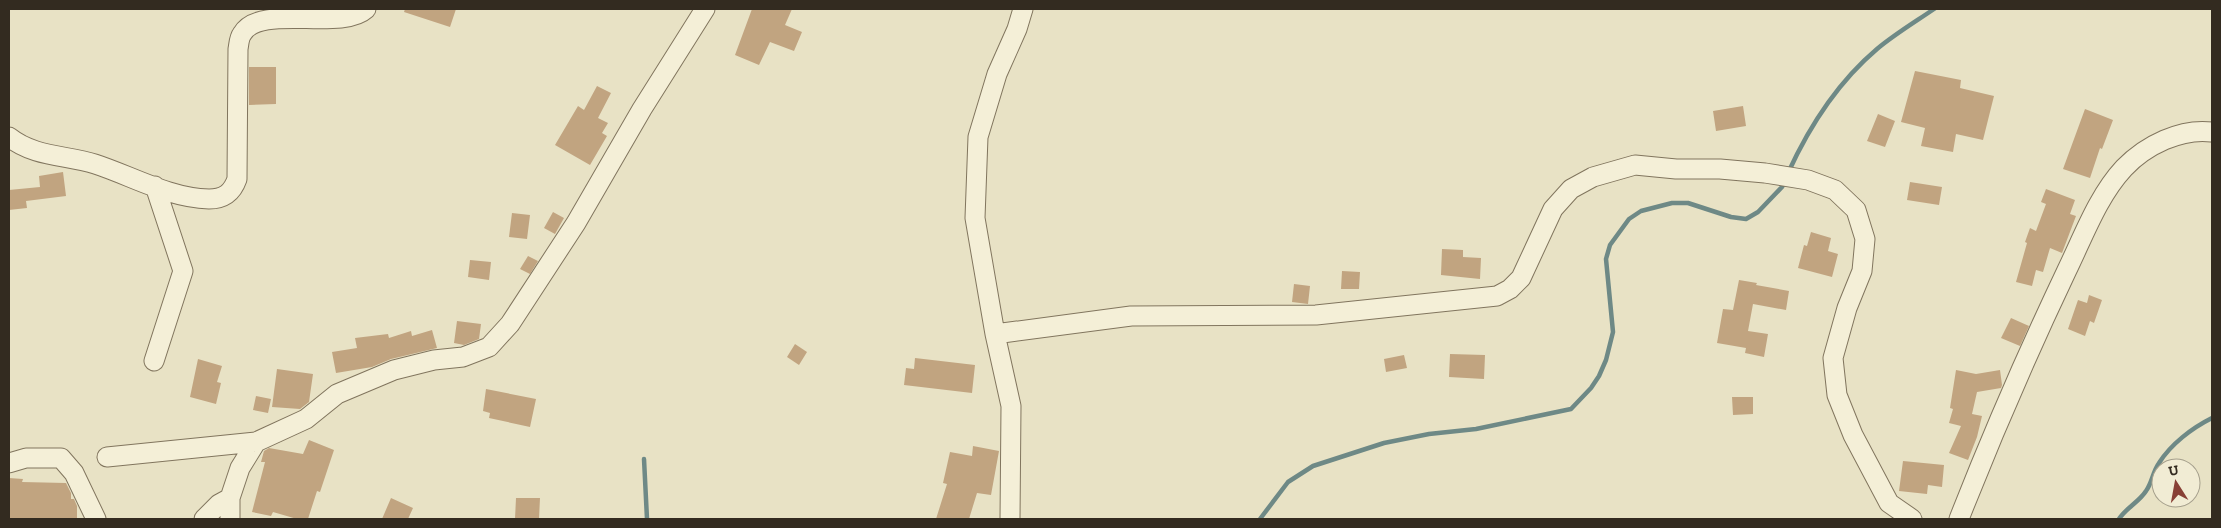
<svg xmlns="http://www.w3.org/2000/svg" width="2221" height="528" font-family="'Zilla Slab',serif">
	<rect width="100%" height="100%" fill="#e8e2c5"/>
	<g fill="none" stroke-linecap="round" stroke-linejoin="round">
		<!-- stream -->
		<path stroke="#6e8986" stroke-width="4.5" d="M1788 173C1809 127 1838 82 1877 49 1895 34 1915 22 1934 9
			M644 459 647 519
			M1260 519 1288 482 1313 466 1384 443 1429 434 1476 429 1571 409 1591 388 1599 376 1606 360 1613 332 1606 259 1610 245 1629 219 1641 211 1672 203H1688L1731 217 1746 219 1758 212 1782 187 1785 180
			M2119 519C2126 508 2139 502 2146 491 2152 483 2153 471 2159 463 2171 444 2192 428 2212 418"/>
	</g>
	<!-- building -->
	<path fill="#c1a480" d="M405 9H456L450 27 404 12Z
		M752 9H792L785 25 802 32 794 51 770 42 759 65 735 55Z
		M249 67H276V104L249 105Z
		M1915 71 1961 80 1960 88 1994 96 1983 140 1956 134 1953 152 1921 146 1925 128 1901 122Z
		M597 86 611 93 598 118 608 123 602 133 607 136 590 165 555 145 578 106 584 110Z
		M1743 106 1746 126 1716 131 1713 111Z
		M2085 109 2113 120 2102 149 2100 148 2090 178 2063 169Z
		M1878 114 1895 121 1885 147 1867 141Z
		M63 172 66 196 26 201 27 208 9 210V190L40 187 39 176Z
		M1910 182 1942 187 1939 205 1907 200Z
		M2046 189 2075 200 2070 214 2076 216 2062 253 2050 248 2043 272 2036 270 2032 286 2016 282 2027 243 2025 242 2030 228 2036 231 2046 204 2041 202Z
		M553 212 564 218 555 234 544 228Z
		M512 213 530 215 527 239 509 237Z
		M1811 232 1831 238 1828 251 1838 254 1832 277 1798 268 1804 245 1807 246Z
		M1442 249 1463 250V257L1481 258 1480 279 1441 275Z
		M528 256 538 261 530 274 520 269Z
		M470 260 491 262 489 280 468 277Z
		M1342 271 1360 272 1359 289H1341Z
		M1739 280 1757 283 1756 285 1789 291 1786 310 1753 304 1748 331 1768 334 1764 357 1745 353 1746 348 1717 343 1723 309 1733 310Z
		M1294 284 1310 286 1308 304 1292 302Z
		M2089 295 2102 300 2094 323 2090 321 2085 336 2068 329 2078 300 2087 303Z
		M2011 318 2029 326 2020 346 2001 338Z
		M457 321 481 324 479 339 464 345 454 343Z
		M432 330 437 348 391 359 372 367 336 373 332 352 357 348 355 338 388 334 389 338 411 331 412 336Z
		M795 344 807 352 799 365 787 357Z
		M1450 354 1485 355 1484 379 1449 377Z
		M1404 355 1407 368 1386 372 1384 359Z
		M915 358 975 365 972 393 904 385 906 368 914 369Z
		M198 359 222 366 217 382 221 383 216 404 190 397Z
		M277 369 313 374 309 402 300 409 272 407Z
		M1956 370 1976 374 2000 370 2002 385 2001 388 1977 392 1972 414 1982 416 1977 437 1968 460 1949 453 1961 426 1949 423 1953 409 1950 408Z
		M486 389 536 399 530 427 489 418 490 413 483 411Z
		M256 396 271 399 268 413 253 410Z
		M1732 397H1753V414L1733 415Z
		M309 440 334 450 320 492 317 491 308 519H297L273 512 271 516 252 512 265 462H261L264 451 269 448 303 454Z
		M973 446 999 451 991 495 977 493 969 519H936L947 484 943 483 950 452 972 456Z
		M1903 461 1944 465 1942 487 1928 485 1927 494 1899 491Z
		M9 478 23 479 22 482 66 483 71 493V499H74L77 506V519H9Z
		M391 498 413 508 408 519H382Z
		M516 498H540L539 519H515Z"/>
	<g fill="none" stroke-linecap="round" stroke-linejoin="round">
		<!-- minor casing -->
		<g stroke="#81755e" stroke-width="21">
			<path id="minor" d="M9 137C34 157 66 155 95 164 132 176 169 198 209 199 224 199 232 193 237 179L238 49C239 44 239 38 242 34 259 3 341 32 366 9
				M995 334 1131 316 1316 315 1497 296 1510 289 1521 278 1553 209 1571 189 1593 177 1635 165 1676 169H1720L1765 173 1808 180 1835 190 1856 210 1865 239 1862 271 1847 308 1833 358 1837 395 1853 435 1889 503 1912 519
				M154 361 183 271 155 186
				M107 457 256 442
				M9 463 26 458H61L74 473 96 519
				M204 519 219 504 230 498
				M230 519V498L240 468 256 442 306 419 337 394 394 370 434 360 463 357 489 347 510 324 576 223 642 109 705 9
				M1010 519 1011 406 995 334 975 218 978 137 997 74 1017 29 1023 9
				M1959 519C1992 435 2028 352 2067 270 2084 235 2098 196 2124 168 2146 145 2181 128 2212 132"/>
		</g>
		<!-- minor -->
		<use href="#minor" stroke="#f4efd7" stroke-width="19"/>
	</g>
	<!-- border -->
	<rect width="2221" height="528" fill="none" stroke="#332b20" stroke-width="20"/>
	<!-- north arrow -->
	<g transform="translate(2176 483) rotate(349)"><circle r="24" fill="#f1ecd4" stroke="#a59f8c"/>
	<path d="M0-4L9 19L0 12L-9 19Z" fill="#884035"/>
	<text y="-8" font-size="14" font-weight="bold" text-anchor="middle" fill="#332b20">U</text>
	</g>
</svg>
